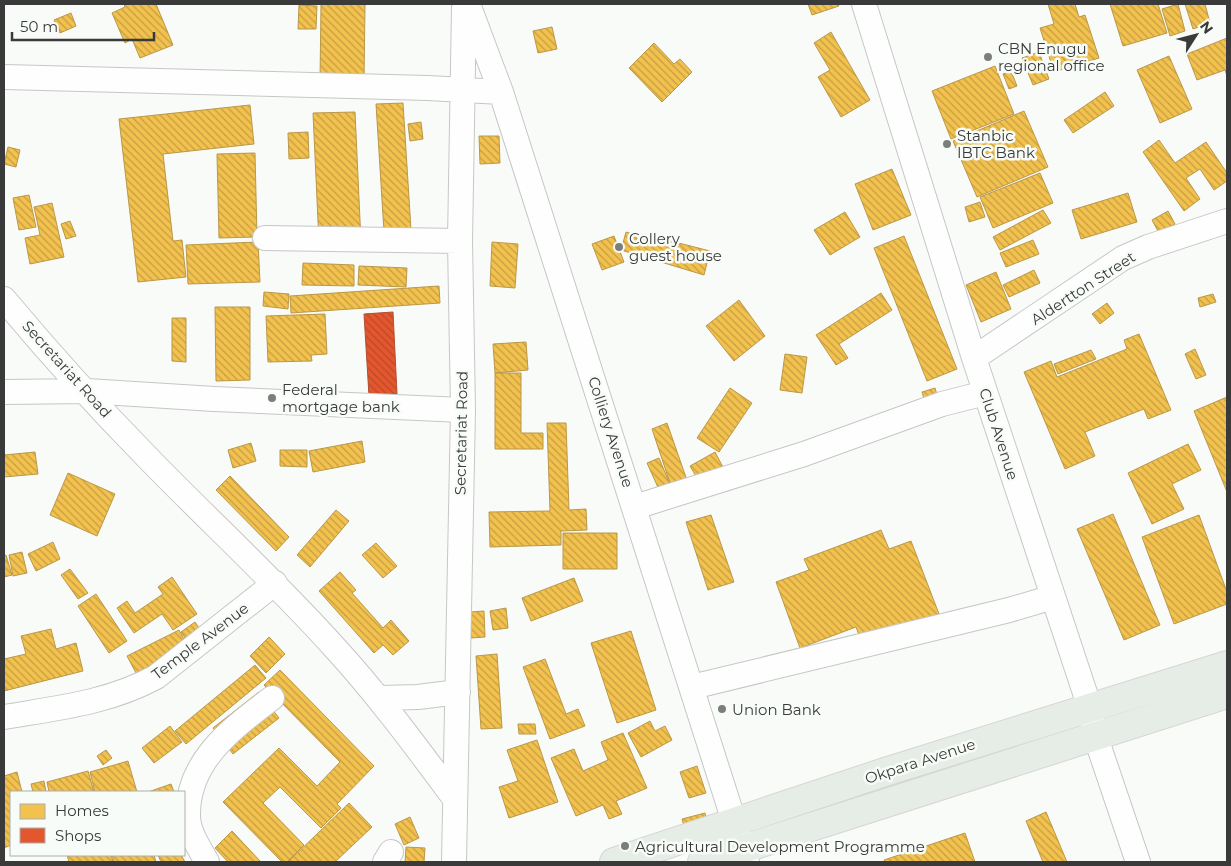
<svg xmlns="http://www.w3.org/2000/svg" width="1231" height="866" font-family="Montserrat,sans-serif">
	<defs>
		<pattern id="homes-back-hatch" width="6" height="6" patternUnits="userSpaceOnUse" patternTransform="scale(1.25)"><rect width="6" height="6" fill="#f2c14e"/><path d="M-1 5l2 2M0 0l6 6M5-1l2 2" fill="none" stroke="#c59e42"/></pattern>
		<pattern id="shops-back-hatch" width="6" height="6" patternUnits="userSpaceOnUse" patternTransform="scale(1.25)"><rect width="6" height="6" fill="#e4572e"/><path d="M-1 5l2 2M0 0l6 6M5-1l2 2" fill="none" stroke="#ba4928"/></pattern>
	</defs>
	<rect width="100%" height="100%" fill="#f9fbf9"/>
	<!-- homes -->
	<path fill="url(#homes-back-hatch)" stroke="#ba9848" d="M124 4H156L173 45 140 58 132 39 125 43 112 13 125 7Z
		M321 4H365L364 82 320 81Z
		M808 4H838L839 6 812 15Z
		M1048 4H1075L1079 17 1085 15 1099 58 1054 72 1040 28 1054 24Z
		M1110 4H1158L1167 33 1123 46Z
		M1178 4 1185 31 1170 36 1162 9Z
		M1185 4H1205L1210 23 1193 29Z
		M299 5 317 6 316 29H298Z
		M71 13 76 26 60 33 54 20Z
		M552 27 557 49 538 53 533 31Z
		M831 32 870 100 841 117 818 77 830 70 814 43Z
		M1227 38V76L1225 70 1197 80 1187 54Z
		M654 43 674 64 680 59 692 72 662 102 629 68Z
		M1039 52 1049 79 1033 85 1022 58Z
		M1169 56 1192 109 1160 123 1137 70Z
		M995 66 1014 114 951 139 932 91Z
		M1011 71 1017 86 1009 89 1003 74Z
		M1105 92 1114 106 1073 133 1064 120Z
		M403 103 411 230 384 232 376 104Z
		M250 105 254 144 163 154 173 241 182 240 186 277 138 282 119 119Z
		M1024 111 1048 167 977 197 953 141Z
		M355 112 361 242 319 243 313 113Z
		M421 122 423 139 410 141 408 124Z
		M308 132 309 158 289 159 288 133Z
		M479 136H499L500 163 480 164Z
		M1159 140 1175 163 1206 142 1227 173V181L1214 190 1200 169 1186 178 1200 199 1184 211 1143 152Z
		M8 147 20 150 16 167 4 164Z
		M255 153 257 237 219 238 217 154Z
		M892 169 911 215 873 230 855 184Z
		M1040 173 1053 203 993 228 980 197Z
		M1128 193 1137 222 1081 239 1072 210Z
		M29 195 36 227 19 230 13 198Z
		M980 202 985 217 969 222 965 207Z
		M52 203 64 257 30 264 25 238 40 235 34 207Z
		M1043 210 1051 223 1000 250 993 237Z
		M1168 211 1175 224 1159 233 1152 220Z
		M845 212 860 237 830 255 814 230Z
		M70 221 76 236 66 239 61 224Z
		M626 232 666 244 667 240 710 251 704 275 621 250Z
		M614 236 624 262 602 270 592 244Z
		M904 236 957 369 927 381 874 248Z
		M1033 240 1039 254 1006 267 1000 253Z
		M258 242 260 282 188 284 186 245Z
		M492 242 518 244 515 288 490 286Z
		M303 263 354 265V286L302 285Z
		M359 266 407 268 406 287 358 285Z
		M1034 270 1040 283 1009 297 1003 285Z
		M996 272 1011 309 981 322 966 285Z
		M439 286 440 303 291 313 290 296Z
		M264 292 289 294 288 309 263 306Z
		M881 293 892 310 839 344 848 358 836 365 816 335Z
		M1213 294 1216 302 1200 307 1198 298Z
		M739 300 765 336 734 361 706 326Z
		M1107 303 1114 313 1100 324 1092 314Z
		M215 307H250V380L216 381Z
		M325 314 327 354 311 355 312 361 268 362 266 316Z
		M172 318H186V362L172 361Z
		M1139 334 1171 410 1148 419 1144 409 1085 432 1095 456 1065 469 1024 372 1051 361 1057 377 1127 349 1124 340Z
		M526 342 528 370 495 373 493 344Z
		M1195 349 1206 375 1196 379 1185 354Z
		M1091 350 1096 359 1058 374 1054 364Z
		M785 354 807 357 802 393 780 390Z
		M495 373H521V433H543V449H495Z
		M730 388 752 403 719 452 697 438Z
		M935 388 940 405 927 409 922 392Z
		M1227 397V492L1194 411Z
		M547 423H566L569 510 586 509 587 530 561 531V545L490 547 489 512 550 511Z
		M667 423 689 486 673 492 652 429Z
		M362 441 365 462 313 472 309 451Z
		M251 443 256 461 233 468 228 450Z
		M1188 444 1201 470 1172 484 1184 509 1152 524 1128 473Z
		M280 450H307V467L280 466Z
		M35 452 38 474 4 477V455Z
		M715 452 725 471 701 485 690 466Z
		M659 458 672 489 661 494 647 463Z
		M68 473 115 494 97 536 50 515Z
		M230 476 289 537 276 551 216 490Z
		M336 510 349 521 310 567 297 555Z
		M1113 514 1160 625 1124 640 1077 529Z
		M711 515 734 582 708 590 686 522Z
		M1199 515 1227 592V604L1174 624 1142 537Z
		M881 530 889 549 911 541 939 614 862 643 856 627 800 648 776 582 809 570 804 559Z
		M563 533H617V569H563Z
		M53 542 60 559 36 571 28 554Z
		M376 543 397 566 383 578 362 555Z
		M22 552 27 573 13 576 9 555Z
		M6 555 12 575 4 577V556Z
		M70 569 88 593 78 599 61 575Z
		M340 572 356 590 352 593 383 628 391 620 409 641 393 655 383 645 374 653 319 591Z
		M172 577 197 614 173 630 162 614 134 633 117 608 127 601 135 613 163 594 158 587Z
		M574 578 583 601 531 621 522 598Z
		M96 594 127 641 109 653 78 606Z
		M506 608 508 628 493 630 490 611Z
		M484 611 485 637 471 638 470 612Z
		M195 622 205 637 191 647 181 632Z
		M51 629 56 649 76 643 83 671 4 691V659L26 654 21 636Z
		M179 630 188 647 136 673 127 656Z
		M631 631 656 710 617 723 591 643Z
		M269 637 285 654 266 673 250 656Z
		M497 654 502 728 481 729 476 656Z
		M545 659 566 714 578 709 585 726 550 739 523 667Z
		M255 665 266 678 186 744 175 731Z
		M280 670 374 766 337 804 341 808 321 828 280 787 263 803 304 845 287 862H282L223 802 279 748 317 786 340 762 264 685Z
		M259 692 279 718 233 754 213 728Z
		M650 721 655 731 665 726 672 740 641 757 628 733Z
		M518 724H535L536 734H519Z
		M170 726 182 742 154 763 142 748Z
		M623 733 647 788 616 801 622 814 609 819 603 805 576 816 551 758 574 749 583 771 608 760 601 742Z
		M537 740 558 802 509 818 499 787 518 781 507 750Z
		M106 750 112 758 103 765 97 756Z
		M128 761 137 792H95L90 772Z
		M697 766 706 793 689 798 680 772Z
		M88 771 94 792H49L47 782Z
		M17 772 22 792H11V845L4 848V776Z
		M44 781 46 792H33L31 784Z
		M171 784 174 792H148Z
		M349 803 372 827 335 862H291L289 861Z
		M1046 812 1067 862H1043L1026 821Z
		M705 813 709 828 686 834 682 819Z
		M410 817 419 838 404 845 395 824Z
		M232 831 261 862H228L215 848Z
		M965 833 975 862H885L884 860Z
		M406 847 425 848 424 862H405Z
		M67 855H111L113 862H69Z
		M112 855H154L156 862H114Z
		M158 855H181L185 862H161Z"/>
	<!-- shops -->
	<path fill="url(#shops-back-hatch)" stroke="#b14e31" d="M393 312 397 394 369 396 364 314Z"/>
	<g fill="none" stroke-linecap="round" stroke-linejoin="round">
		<!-- minor casing -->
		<g stroke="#c5c7c5" stroke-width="26">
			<path id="minor" d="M468 4 501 92 747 862
				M864 4 974 358 1090 708 1095 735 1138 862
				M4 77 428 88 501 92
				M265 238 460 241
				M4 299C49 353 97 406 146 456 209 521 275 581 335 648 379 696 417 748 455 799
				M974 358 1123 258 1148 247 1227 221
				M4 392 87 391 214 399 463 410
				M635 507 804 454 942 404 985 393
				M692 687 1009 610 1053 597
				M380 698 418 697 458 692
				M4 717C57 708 108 703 156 677L275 583
				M207 862C200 849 188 832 188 816 187 760 233 728 272 698
				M385 862 391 852
				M454 862 463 410 460 241 464 7"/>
		</g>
		<!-- major casing -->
		<g stroke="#d5d6d5" stroke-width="30">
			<path id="major" d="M614 862 888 771 1227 665
				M702 862 1227 694"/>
		</g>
		<!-- minor -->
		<use href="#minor" stroke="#fefefe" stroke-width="24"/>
		<!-- major -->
		<use href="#major" stroke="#e6ece6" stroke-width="28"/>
	</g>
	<!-- markers -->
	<g fill="#7c7e7c" stroke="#f8fcf8" stroke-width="2">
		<circle cx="988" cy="57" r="5"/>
		<circle cx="947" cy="144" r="5"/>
		<circle cx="619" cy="247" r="5"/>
		<circle cx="272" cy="398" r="5"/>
		<circle cx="722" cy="709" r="5"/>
		<circle cx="625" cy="846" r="5"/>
	</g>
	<g text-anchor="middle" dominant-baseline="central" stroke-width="5" stroke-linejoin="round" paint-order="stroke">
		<!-- poi labels -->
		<g font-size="15" fill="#393a39" stroke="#f8fcf8" text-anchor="start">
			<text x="998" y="48">CBN Enugu<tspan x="998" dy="17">regional office</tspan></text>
			<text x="957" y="135">Stanbic<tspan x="957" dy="17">IBTC Bank</tspan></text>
			<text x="629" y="238">Collery<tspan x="629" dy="17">guest house</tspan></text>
			<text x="282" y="389">Federal<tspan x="282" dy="17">mortgage bank</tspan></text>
			<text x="732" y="709">Union Bank</text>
			<text x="635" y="846">Agricultural Development Programme</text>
		</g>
		<!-- street labels -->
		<g font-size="15" fill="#393a39" stroke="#f8fcf8">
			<text transform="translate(1083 288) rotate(-33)">Aldertton Street</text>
			<text transform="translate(67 369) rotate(48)">Secretariat Road</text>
			<text transform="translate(611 432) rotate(72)">Colliery Avenue</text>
			<text transform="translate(461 433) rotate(-89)">Secretariat Road</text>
			<text transform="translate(999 434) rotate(72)">Club Avenue</text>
			<text transform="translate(200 641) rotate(-37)">Temple Avenue</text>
			<text transform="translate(920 761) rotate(-18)">Okpara Avenue</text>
		</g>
	</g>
	<!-- border -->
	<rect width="1231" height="866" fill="none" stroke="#393a39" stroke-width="10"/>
	<!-- legend -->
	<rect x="10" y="791" width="175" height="65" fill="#f8fcf8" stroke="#acaeac"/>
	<rect x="20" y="804" width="25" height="15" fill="#f2c14e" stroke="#acaeac"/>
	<text x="55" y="816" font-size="15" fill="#393a39">Homes</text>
	<rect x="20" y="828" width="25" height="15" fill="#e4572e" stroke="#acaeac"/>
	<text x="55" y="841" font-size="15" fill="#393a39">Shops</text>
	<!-- north arrow -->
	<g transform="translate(1196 35) rotate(54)" stroke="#f8fcf8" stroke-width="4" paint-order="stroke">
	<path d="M0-4L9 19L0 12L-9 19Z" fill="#393a39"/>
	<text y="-8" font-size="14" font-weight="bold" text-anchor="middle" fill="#393a39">N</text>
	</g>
	<!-- scale -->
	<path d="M12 32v8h142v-8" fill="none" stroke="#393a39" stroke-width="2.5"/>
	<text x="20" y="32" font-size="15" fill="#393a39" stroke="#f8fcf8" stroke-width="4" paint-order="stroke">50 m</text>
</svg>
